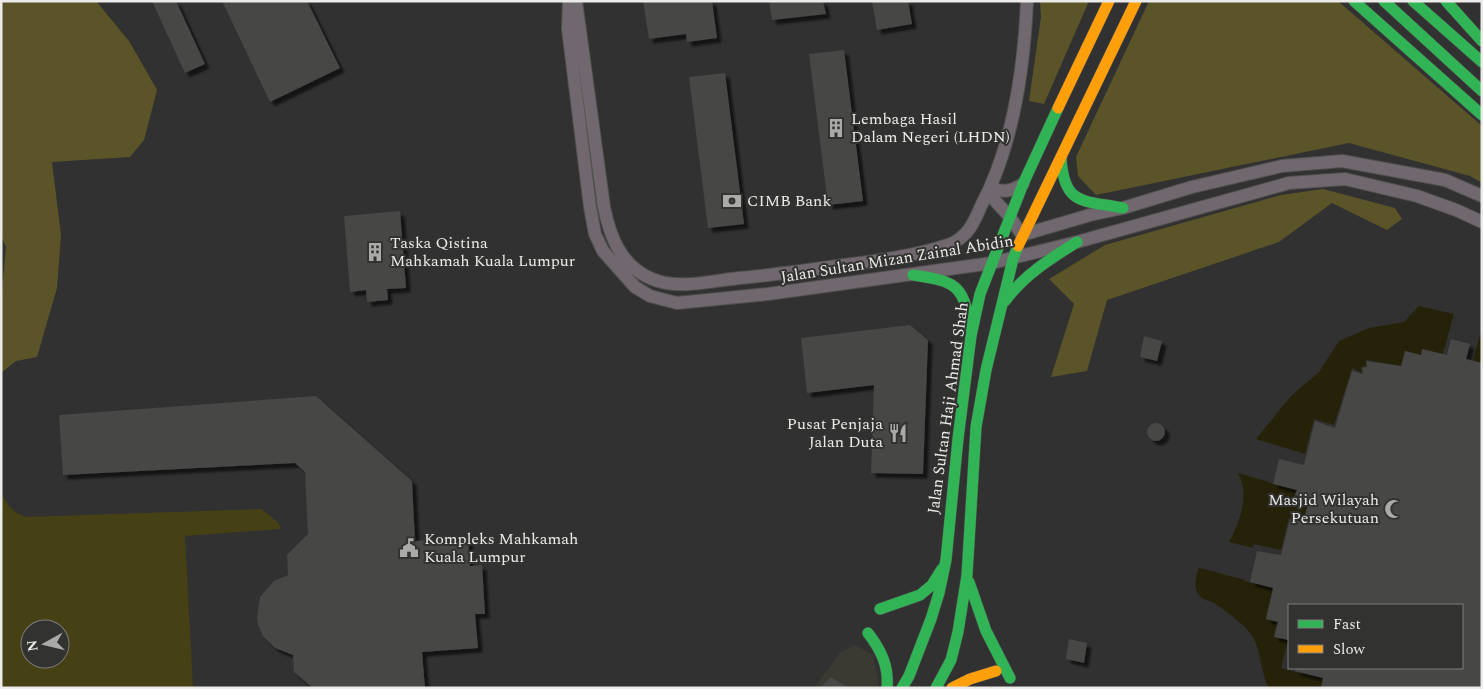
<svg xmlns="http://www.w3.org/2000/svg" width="1483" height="689" font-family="Spectral,serif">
	<defs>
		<filter id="shadow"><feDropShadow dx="4.5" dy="4.5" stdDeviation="1" flood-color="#0009"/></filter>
	</defs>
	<rect width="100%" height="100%" fill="#313131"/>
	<!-- built -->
	<path fill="#3a3932" d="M856 645 873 655 878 679V688H814L840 653Z"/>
	<!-- green -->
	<path fill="#464015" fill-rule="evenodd" d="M1 492C7 505 12 513 27 517L261 509 278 522 281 529 185 536 193 688H1ZM30 629H60V659H30Z"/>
	<!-- forest -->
	<path fill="#5b5428" d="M1 1H96L129 41 157 90 144 140 130 157 52 162 61 235 57 288 37 357 16 361 1 373V301L6 247 1 236Z
		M1040 1H1089L1044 104 1029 101 1041 17Z
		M1149 1H1338L1482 126V183L1470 176 1349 143 1096 195 1078 176 1076 157Z
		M1323 189 1395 208 1402 219 1387 230 1332 203 1279 242 1107 300 1087 371 1051 377 1074 304 1049 279 1105 245 1281 195Z"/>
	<!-- water -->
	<path fill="#26220a" d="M1419 306 1454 314 1443 354 1421 355 1401 366 1366 360V366L1361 367 1362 373 1352 368 1334 425 1314 419 1305 454 1256 439 1291 396 1319 372 1339 341 1369 328 1404 322Z
		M1482 327V363L1473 361Z
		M1238 473 1296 490 1295 496 1309 499 1303 522 1289 518 1281 550 1254 544 1253 548 1229 542C1240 522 1250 494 1238 473Z
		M1199 567 1245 579 1244 581 1273 588 1266 619 1277 622 1274 637 1288 640 1281 668 1323 679 1321 688H1269C1260 671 1261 646 1250 633 1245 625 1223 609 1214 603 1210 601 1203 600 1200 596 1192 588 1196 577 1199 567Z"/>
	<!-- pier -->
	<path fill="#313131" d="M1454 314H1456L1446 355 1443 354Z
		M1197 565 1245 576 1249 581 1196 567Z"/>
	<!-- building -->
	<path fill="#464645" filter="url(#shadow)" d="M152 1H176L205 64 185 73Z
		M222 1H307L340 68 270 102Z
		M643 1H712L717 38 687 42 686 34 649 39Z
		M769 1H823L826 14 772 20Z
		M872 1H908L912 24 877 30Z
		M844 50 863 201 828 205 809 54Z
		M725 73 744 224 708 228 689 77Z
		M400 211 406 288 387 289 388 300 367 302 366 290 350 292 344 216Z
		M910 325 928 340 923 474 871 473 874 385 807 393 801 338Z
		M1144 336 1162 341 1157 361 1140 357Z
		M1451 339 1470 344 1466 359 1482 363V688H1321L1323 678 1295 671 1296 668H1462V605H1289V640L1274 637 1278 622 1266 619 1273 588 1250 582 1257 551 1281 555 1290 519 1304 522 1309 499 1295 495 1297 490 1273 484 1279 459 1304 465 1315 421 1335 428 1352 371 1363 374 1362 368 1367 367 1366 361 1401 366 1405 351 1421 355 1422 349 1447 355Z
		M316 396 412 481 415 541 468 538 470 566 482 565 485 614H475L478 648 422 652 425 688H313L294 672 293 655 275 648 263 636 258 625 257 617 260 597 274 581 288 575 287 555 308 534 305 472 295 463 63 475 59 415Z
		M1147 432a9 9 0 1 1 18 0a9 9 0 1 1-18 0Z
		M1069 639 1087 643 1084 663 1066 659Z
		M831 677 849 688H820Z"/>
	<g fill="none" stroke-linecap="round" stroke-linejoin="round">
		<!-- street casing -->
		<g stroke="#4f4f4e" stroke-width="14">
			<path id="street" d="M569 1 568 29 590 207 595 234 603 251 635 287 650 296 677 303 768 294 992 263 1077 242 1289 183 1345 179 1417 196 1456 210 1482 222
				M576 1 604 207C610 237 621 266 652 279 678 290 712 281 739 278 774 275 809 270 844 265 879 261 915 256 948 245 955 243 961 238 966 233 973 226 977 215 981 206 1013 146 1024 69 1027 1
				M991 188C1004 193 1012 191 1023 184
				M988 193 1010 217 1022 235 1090 215 1123 208 1192 187 1282 166 1342 161 1445 180 1482 196"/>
		</g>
		<!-- fast casing -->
		<g stroke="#4f4f4e" stroke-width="12">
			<path id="fast" d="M1354 1 1482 115
				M1384 1 1482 91
				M1413 1 1482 62
				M1446 1 1482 41
				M1061 158C1064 206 1083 200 1123 208
				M913 275C954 281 964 284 970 327
				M1005 301C1024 275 1050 259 1077 242
				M969 582 986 631 1010 678
				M880 609 920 595 932 585 942 569
				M868 633C881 650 889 666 887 688
				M902 688 909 676 931 619 939 593 946 560 958 439 971 336 980 294 1023 184 1058 108
				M936 688 951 660 958 632 967 575 976 427 986 370 1013 259 1018 246"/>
		</g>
		<!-- slow casing -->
		<g stroke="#4f4f4e" stroke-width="12">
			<path id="slow" d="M1058 108 1109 1
				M1018 246 1136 1
				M952 688 970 679 996 671"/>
		</g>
		<!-- street -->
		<use href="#street" stroke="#71686f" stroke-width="12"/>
		<!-- fast -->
		<use href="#fast" stroke="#30b455" stroke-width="11"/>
		<!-- slow -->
		<use href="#slow" stroke="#ff9f0a" stroke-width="11"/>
	</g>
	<!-- icons -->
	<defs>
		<g id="building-bare" transform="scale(1.5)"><path d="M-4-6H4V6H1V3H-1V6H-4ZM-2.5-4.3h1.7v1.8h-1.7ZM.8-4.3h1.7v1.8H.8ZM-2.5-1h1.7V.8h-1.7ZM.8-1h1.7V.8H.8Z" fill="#aaaaa9" stroke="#323230" stroke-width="2.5" paint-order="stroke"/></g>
		<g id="bank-bare" transform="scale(1.5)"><path d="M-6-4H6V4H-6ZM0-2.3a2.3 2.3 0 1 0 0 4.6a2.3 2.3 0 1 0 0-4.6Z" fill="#aaaaa9" stroke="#323230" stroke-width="2.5" paint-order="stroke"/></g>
		<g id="restaurant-bare" transform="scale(1.5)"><path d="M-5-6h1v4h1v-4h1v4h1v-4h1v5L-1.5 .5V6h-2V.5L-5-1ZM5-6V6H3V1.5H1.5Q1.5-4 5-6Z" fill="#aaaaa9" stroke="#323230" stroke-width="2.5" paint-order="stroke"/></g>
		<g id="mosque-bare" transform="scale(1.5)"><path d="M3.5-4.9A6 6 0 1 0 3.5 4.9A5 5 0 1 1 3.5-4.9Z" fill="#aaaaa9" stroke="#323230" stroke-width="2.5" paint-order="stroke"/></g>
		<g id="civic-bare" transform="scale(1.5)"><path d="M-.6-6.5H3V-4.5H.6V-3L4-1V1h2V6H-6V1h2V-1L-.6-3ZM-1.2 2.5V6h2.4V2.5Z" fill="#aaaaa9" stroke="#323230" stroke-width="2.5" paint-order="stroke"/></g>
	</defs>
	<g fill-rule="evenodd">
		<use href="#building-bare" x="836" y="128"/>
		<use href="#bank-bare" x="732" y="201"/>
		<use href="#building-bare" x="375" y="252"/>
		<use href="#restaurant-bare" x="898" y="433"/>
		<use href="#mosque-bare" x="1394" y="509"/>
		<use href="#civic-bare" x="409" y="548"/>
	</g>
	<g text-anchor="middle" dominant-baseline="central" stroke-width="4" stroke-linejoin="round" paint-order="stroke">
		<!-- poi labels -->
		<g font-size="16" fill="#ebebe9" stroke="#323230" text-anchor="start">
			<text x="851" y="119">Lembaga Hasil<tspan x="851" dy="18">Dalam Negeri (LHDN)</tspan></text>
			<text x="747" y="201">CIMB Bank</text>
			<text x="390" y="243">Taska Qistina<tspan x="390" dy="18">Mahkamah Kuala Lumpur</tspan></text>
			<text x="883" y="424" text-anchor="end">Pusat Penjaja<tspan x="883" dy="18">Jalan Duta</tspan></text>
			<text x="1379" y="500" text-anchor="end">Masjid Wilayah<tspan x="1379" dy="18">Persekutuan</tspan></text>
			<text x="424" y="539">Kompleks Mahkamah<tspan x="424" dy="18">Kuala Lumpur</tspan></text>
		</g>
		<!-- street labels -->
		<g font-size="16" fill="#ebebe9" stroke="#323230">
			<text transform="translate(897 259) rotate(-9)">Jalan Sultan Mizan Zainal Abidin</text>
			<text transform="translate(948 408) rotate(-82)">Jalan Sultan Haji Ahmad Shah</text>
		</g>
	</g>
	<!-- border -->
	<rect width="1483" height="689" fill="none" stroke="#ebebe9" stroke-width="5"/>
	<!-- legend -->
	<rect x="1288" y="604" width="175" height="65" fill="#323230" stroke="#7c7c7a"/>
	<rect x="1298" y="620" width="25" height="8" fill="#30b455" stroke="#7c7c7a"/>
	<text x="1333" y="629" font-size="15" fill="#ebebe9">Fast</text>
	<rect x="1298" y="645" width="25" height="8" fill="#ff9f0a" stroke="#7c7c7a"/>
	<text x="1333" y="654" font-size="15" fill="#ebebe9">Slow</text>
	<!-- north arrow -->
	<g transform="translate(45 644) rotate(262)"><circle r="24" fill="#323230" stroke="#7c7c7a"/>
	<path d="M0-4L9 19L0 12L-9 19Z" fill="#aaaaa9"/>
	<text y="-8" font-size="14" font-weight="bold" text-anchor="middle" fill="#ebebe9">N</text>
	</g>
</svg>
